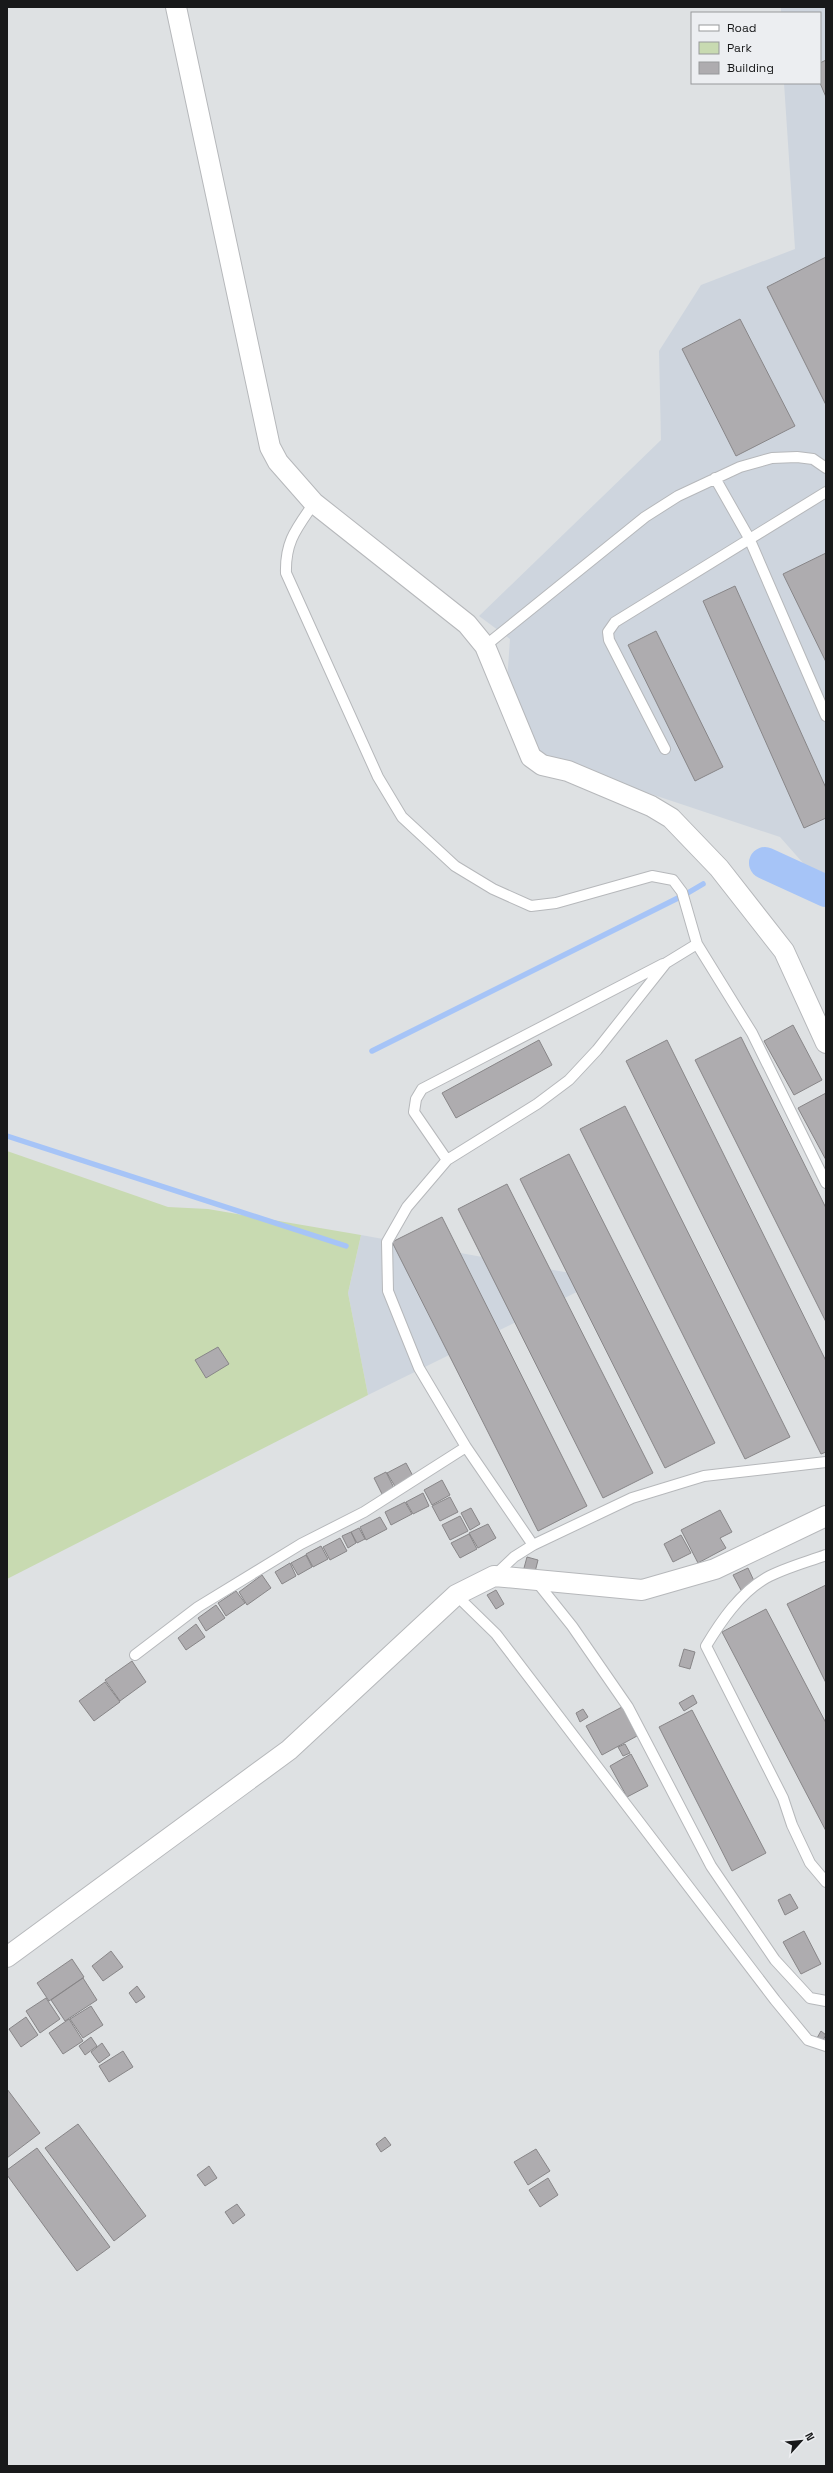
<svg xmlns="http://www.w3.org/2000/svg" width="833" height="2473" font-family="'Space Grotesk',sans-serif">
	<rect width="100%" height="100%" fill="#dee1e3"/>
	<!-- built -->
	<path fill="#ced5de" d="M781 7H826V889L780 837 537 756 507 682 510 639 479 616 661 440 659 351 701 285 795 249 784 83H820V13H781Z
		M361 1235 603 1279 368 1395 348 1293Z"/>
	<!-- green -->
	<path fill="#c8dab1" d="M7 1151 168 1207 208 1209 361 1235 348 1293 368 1395 7 1579Z"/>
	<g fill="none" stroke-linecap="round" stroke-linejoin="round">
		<!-- stream -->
		<path stroke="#a6c4f7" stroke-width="5.5" d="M686 894 703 884
			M372 1051 678 898
			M7 1136 346 1246"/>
		<!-- river -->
		<path stroke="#a6c4f7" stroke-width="32" d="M765 863 826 891"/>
	</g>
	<!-- building -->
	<path fill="#aeacaf" stroke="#888688" d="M826 60V97L820 83V63Z
		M826 257V405L767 287Z
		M740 319 795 426 736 456 682 349Z
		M826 553V662L783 574Z
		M735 586 826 788V818L804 828 703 601Z
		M656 631 723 767 695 781 628 645Z
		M793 1025 822 1080 794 1095 764 1041Z
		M741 1037 826 1208V1322L695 1060Z
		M539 1040 552 1065 456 1118 442 1093Z
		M667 1040 826 1361V1452L821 1454 626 1061Z
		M826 1093V1160L798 1108Z
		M625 1106 790 1437 745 1459 580 1129Z
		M569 1154 715 1443 665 1468 520 1179Z
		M507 1184 653 1473 603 1498 458 1209Z
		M442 1217 587 1506 538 1531 392 1242Z
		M218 1347 229 1364 206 1378 195 1360Z
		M406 1463 414 1478 396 1488 387 1473Z
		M386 1472 394 1488 382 1494 374 1478Z
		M442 1480 450 1495 432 1505 424 1490Z
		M423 1493 429 1506 413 1514 406 1502Z
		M450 1497 458 1512 440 1521 432 1506Z
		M405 1502 412 1514 391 1525 385 1512Z
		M471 1508 480 1524 470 1530 461 1513Z
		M720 1510 732 1532 720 1538 726 1548 698 1563 681 1530Z
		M460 1516 468 1531 450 1540 442 1525Z
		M380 1517 387 1529 366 1540 360 1527Z
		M488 1524 496 1538 478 1548 469 1533Z
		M359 1528 365 1539 357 1543 351 1532Z
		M351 1532 356 1543 348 1548 342 1536Z
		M469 1534 477 1549 460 1558 451 1543Z
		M681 1535 691 1553 673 1562 664 1544Z
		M340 1538 347 1551 330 1560 323 1547Z
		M321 1546 328 1559 313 1567 306 1554Z
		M306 1555 312 1567 298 1575 291 1563Z
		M527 1557 538 1560 535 1572 524 1568Z
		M290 1563 296 1576 282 1584 275 1572Z
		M748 1568 755 1583 741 1590 733 1575Z
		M262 1575 271 1588 247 1605 239 1592Z
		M826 1585V1683L787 1604Z
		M496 1590 504 1604 496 1609 487 1595Z
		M236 1591 245 1603 226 1616 218 1603Z
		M216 1605 225 1618 206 1631 198 1618Z
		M766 1609 826 1723V1831L722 1632Z
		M196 1624 205 1637 186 1650 178 1638Z
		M684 1649 695 1652 690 1669 679 1666Z
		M132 1661 146 1682 120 1701 105 1680Z
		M105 1682 120 1702 94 1721 79 1701Z
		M693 1695 697 1703 684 1711 679 1703Z
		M622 1707 637 1736 602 1755 586 1726Z
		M583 1709 588 1717 580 1722 576 1713Z
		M692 1710 766 1853 732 1871 659 1727Z
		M625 1744 630 1753 623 1756 618 1747Z
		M631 1754 648 1786 627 1797 610 1766Z
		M790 1894 798 1908 785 1915 778 1900Z
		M804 1931 821 1964 801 1974 783 1942Z
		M111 1951 123 1967 103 1981 92 1966Z
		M72 1959 84 1977 49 2001 37 1983Z
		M83 1978 97 2000 65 2021 51 2000Z
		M137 1986 145 1997 136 2003 129 1993Z
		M46 1998 60 2019 40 2033 26 2011Z
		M91 2006 103 2025 83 2038 70 2019Z
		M26 2017 38 2035 21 2047 9 2029Z
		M69 2019 83 2041 63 2054 49 2033Z
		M821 2031 826 2035 822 2042 817 2038Z
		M91 2037 97 2046 85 2055 79 2046Z
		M102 2043 110 2055 99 2063 91 2052Z
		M123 2051 133 2067 109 2082 99 2066Z
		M7 2089 40 2133 7 2158Z
		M78 2124 146 2216 114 2241 45 2148Z
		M385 2137 391 2145 381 2152 376 2144Z
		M37 2148 110 2247 77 2271 7 2175V2170Z
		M536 2149 550 2171 528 2185 514 2162Z
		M209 2166 217 2178 205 2186 197 2175Z
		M548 2178 558 2195 540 2207 529 2190Z
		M237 2204 245 2215 233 2224 225 2212Z"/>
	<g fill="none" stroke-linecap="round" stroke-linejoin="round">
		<!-- service casing -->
		<g stroke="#b6b8bb" stroke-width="12">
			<path id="service" d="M715 478 749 538 826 716
				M314 503C297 528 285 541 286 573L378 777 402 817 455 866 493 889 531 906 556 903 652 876 673 880 682 892 697 944 752 1033 826 1183
				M485 646 645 517 678 496 740 467 772 458 797 457 813 459 826 468
				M665 749 609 640 608 632 615 622 826 492
				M447 1160 414 1112 416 1099 422 1089 663 964
				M533 1545 466 1447 419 1368 388 1291 387 1242 407 1207 447 1160 537 1104 569 1080 597 1050 666 963 697 944
				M826 1555C807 1562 784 1568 766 1578 740 1593 721 1621 706 1646L783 1798 792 1825 810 1863 826 1882
				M494 1576 514 1557 533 1545 632 1498 704 1476 826 1462
				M536 1581 572 1626 628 1707 711 1866 775 1960 810 1998 826 2001
				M456 1595 496 1634 775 2000 808 2040 826 2046
				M135 1655 198 1607 301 1544 364 1512 466 1447"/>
		</g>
		<!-- minor casing -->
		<g stroke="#b6b8bb" stroke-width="22">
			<path id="minor" d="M176 7 270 447 278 462 314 503 467 624 485 646 531 757 542 765 568 771 651 806 671 818 719 868 784 951 826 1043
				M7 1957 289 1750 456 1595 494 1576 642 1590 715 1569 826 1516"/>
		</g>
		<!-- service -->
		<use href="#service" stroke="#fff" stroke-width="10"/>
		<!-- minor -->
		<use href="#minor" stroke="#fff" stroke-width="20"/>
	</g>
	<!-- border -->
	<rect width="833" height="2473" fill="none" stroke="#18191a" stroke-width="16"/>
	<!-- legend -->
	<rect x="691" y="12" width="130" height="72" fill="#eceef1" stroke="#97999b"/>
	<rect x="699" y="25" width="20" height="6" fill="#ffffff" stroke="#97999b"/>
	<text x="727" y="32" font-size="12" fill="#18191a">Road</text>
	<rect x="699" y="42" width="20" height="12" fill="#c8dab1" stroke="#97999b"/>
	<text x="727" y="52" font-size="12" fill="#18191a">Park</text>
	<rect x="699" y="62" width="20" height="12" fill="#aeacaf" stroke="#97999b"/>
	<text x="727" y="72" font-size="12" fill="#18191a">Building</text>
	<!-- north arrow -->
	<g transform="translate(801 2441) rotate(63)" stroke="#eceef1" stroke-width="3" paint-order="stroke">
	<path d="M0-3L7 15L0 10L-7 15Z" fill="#18191a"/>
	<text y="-6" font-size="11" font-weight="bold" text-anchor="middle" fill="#18191a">N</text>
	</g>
</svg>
